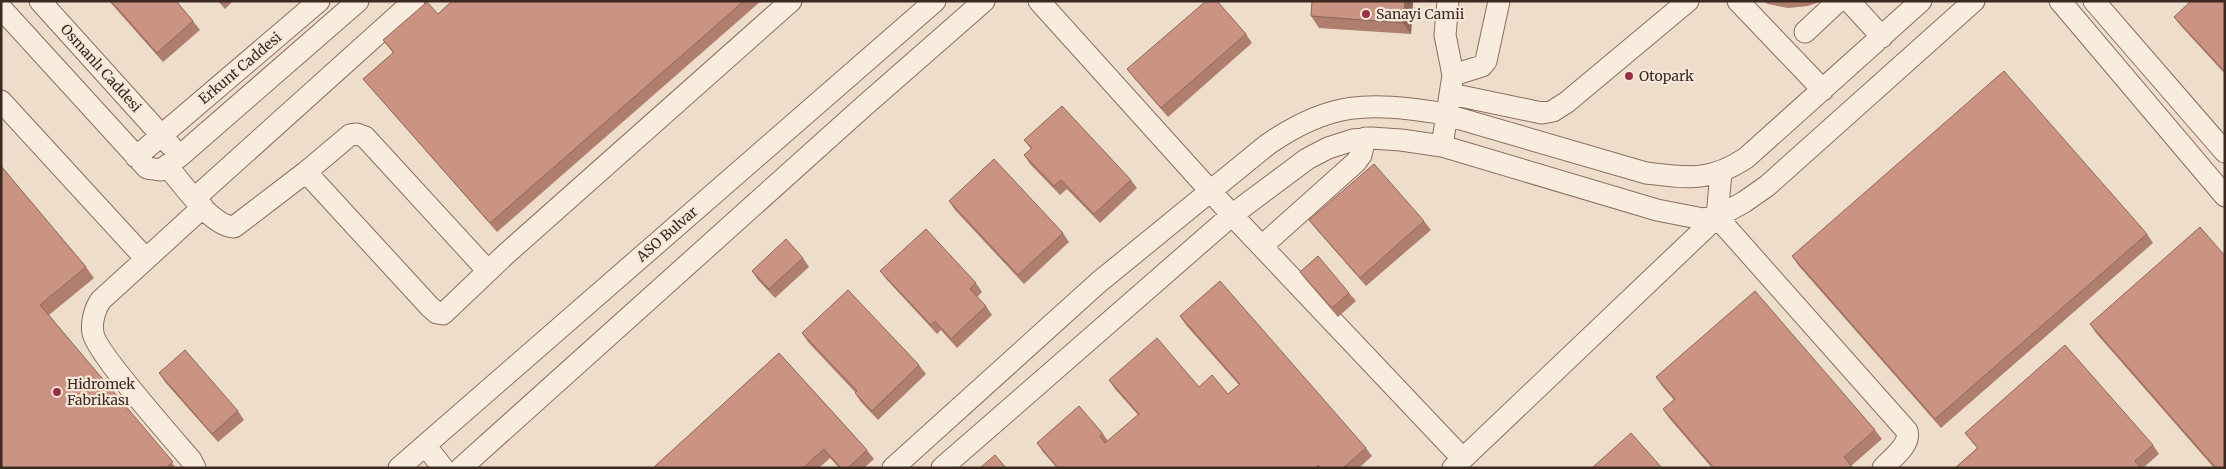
<svg xmlns="http://www.w3.org/2000/svg" width="2226" height="469" font-family="Merriweather,serif">
	<rect width="100%" height="100%" fill="#eeddca"/>
	<g fill="none" stroke-linecap="round" stroke-linejoin="round">
		<!-- minor casing -->
		<g stroke="#8a6e5f" stroke-width="23">
			<path id="minor" d="M40 1 171 146
				M1039 1 1232 215 1462 458
				M1738 1 1823 90
				M1849 1 1882 37
				M2060 1 2225 196
				M2094 1 2225 152
				M1 8 147 168 161 170 180 156 358 1
				M1805 32 1838 1
				M1453 75 1482 66 1486 61 1499 1
				M1451 94 1542 113 1553 111 1567 102 1688 1
				M1 101 146 259
				M1442 146 1453 75 1445 35 1448 1
				M136 157 319 1
				M167 166C182 183 211 226 234 227L306 172 350 135 357 134 365 137 488 271
				M306 172 430 307 437 313 443 314 506 254 791 1
				M195 198 414 1
				M1717 217 1907 431C1911 445 1892 458 1883 468
				M1262 246 1356 162 1361 155 1365 138
				M425 445 443 468
				M195 468 191 460C174 440 95 351 93 333 91 322 95 308 101 300L203 207
				M399 468 935 1
				M461 468 863 107 984 1
				M893 468 1099 282 1267 145C1330 101 1368 102 1440 113L1646 173C1688 178 1710 182 1746 158L1921 1
				M942 468 1232 215 1307 159 1328 148 1353 140 1371 138 1401 140 1442 146 1657 210 1703 219 1717 217 1744 202 1767 186 1974 1
				M1453 468 1717 217 1721 172"/>
		</g>
		<!-- minor -->
		<use href="#minor" stroke="#f8ecde" stroke-width="21"/>
	</g>
	<!-- wall -->
	<path fill="#af7e6f" d="M109 1H176L193 21 200 30 163 62Z
		M218 1H233L225 9Z
		M452 1H761L497 232 370 87 363 79 393 53 383 40 438 14Z
		M1413 1 1411 34 1319 28 1311 16Z
		M1762 1H1822L1808 6 1788 8 1768 4Z
		M2225 1V74L2181 26 2174 17Z
		M1246 34 1252 43 1168 117 1134 78 1127 69Z
		M1024 140 1131 180 1137 188 1100 223 1067 189 1060 195 1030 164 1024 155 1031 149Z
		M1 166 86 267 94 278 49 315 176 468H1Z
		M949 201 1063 233 1069 242 1024 284 955 210Z
		M1309 220 1424 221 1431 230 1366 286 1316 229Z
		M2147 234 2153 243 1941 428 1798 265 1792 256Z
		M803 258 809 267 775 298 758 280 752 271Z
		M880 271 976 283 982 292 977 297 986 306 992 315 957 348 941 330 937 334 887 280Z
		M1300 272 1349 293 1356 301 1338 317 1306 280Z
		M1180 316 1366 448 1372 456 1359 468H1057L1043 452 1037 443 1103 434 1108 441 1138 415 1115 389 1109 380 1199 387 1228 394 1239 385 1186 325Z
		M2090 324 2225 468H2214L2096 333Z
		M802 333 919 365 926 374 878 420 861 402 855 393V392L808 342Z
		M779 353 867 450 874 459 864 468H839L830 458 819 468H653Z
		M159 373 238 411 244 420 218 442 165 382Z
		M1656 377 1875 430 1882 439 1851 466 1853 468H1712L1669 418 1663 409 1674 400 1662 386Z
		M1965 433 2153 445 2159 454 2143 468H1955L1977 448Z"/>
	<!-- shaded-wall -->
	<path fill="#8e675a" d="M1405 1H1413L1411 34 1403 23Z"/>
	<!-- building -->
	<path fill="#cb9381" stroke="#8e675a" d="M111 1H176L193 21 157 53Z
		M452 1H744L490 223 363 79 394 52 383 40 427 2 438 14Z
		M1206 1H1217L1246 34 1161 108 1127 69Z
		M1312 1H1405L1403 23 1311 16Z
		M2191 1H2225V72L2174 17Z
		M2004 71 2147 234 1935 419 1792 256Z
		M1062 106 1131 180 1094 214 1061 180 1054 186 1024 155 1032 148 1024 140Z
		M994 159 1063 233 1018 275 949 201Z
		M1374 164 1424 221 1360 278 1309 220Z
		M1 166 86 267 40 305 173 462 166 468H1Z
		M2200 227 2225 256V468H2216L2090 324Z
		M926 229 976 283 970 289 986 306 951 339 935 321 931 325 880 271Z
		M786 239 803 258 769 289 752 271Z
		M1318 256 1349 293 1332 308 1300 272Z
		M1220 281 1366 448 1343 468H1320L1318 465 1315 468H1058L1037 443 1079 406 1103 434 1100 436 1105 443 1139 414 1109 380 1157 338 1199 387 1212 375 1228 394 1240 384 1180 316Z
		M848 290 919 365 872 411 855 393 857 391 802 333Z
		M1755 291 1875 430 1844 457 1853 468H1714L1663 409 1675 399 1656 377Z
		M2065 345 2153 445 2135 461 2141 468H1955L1978 448 1965 433Z
		M185 350 238 411 212 434 159 373Z
		M779 353 867 450 848 468H841L824 449 803 468H653Z
		M1631 433 1662 468H1592Z
		M995 455 1006 468H980Z"/>
	<!-- markers -->
	<g fill="#983044" stroke="#f5e8da" stroke-width="2">
		<circle cx="1366" cy="14" r="5"/>
		<circle cx="1629" cy="76" r="5"/>
		<circle cx="57" cy="392" r="5"/>
	</g>
	<g text-anchor="middle" dominant-baseline="central" stroke-width="4.5" stroke-linejoin="round" paint-order="stroke">
		<!-- poi labels -->
		<g font-size="14" fill="#3b2922" stroke="#f5e8da" text-anchor="start">
			<text x="1376" y="14">Sanayi Camii</text>
			<text x="1639" y="76">Otopark</text>
			<text x="67" y="384">Hidromek<tspan x="67" dy="16">Fabrikası</tspan></text>
		</g>
		<!-- street labels -->
		<g font-size="14" fill="#3b2922" stroke="#f5e8da">
			<text transform="translate(101 68) rotate(48)">Osmanlı Caddesi</text>
			<text transform="translate(240 68) rotate(-40)">Erkunt Caddesi</text>
			<text transform="translate(667 234) rotate(-41)">ASO Bulvar</text>
		</g>
	</g>
	<!-- border -->
	<rect width="2226" height="469" fill="none" stroke="#3b2922" stroke-width="5"/>
</svg>
